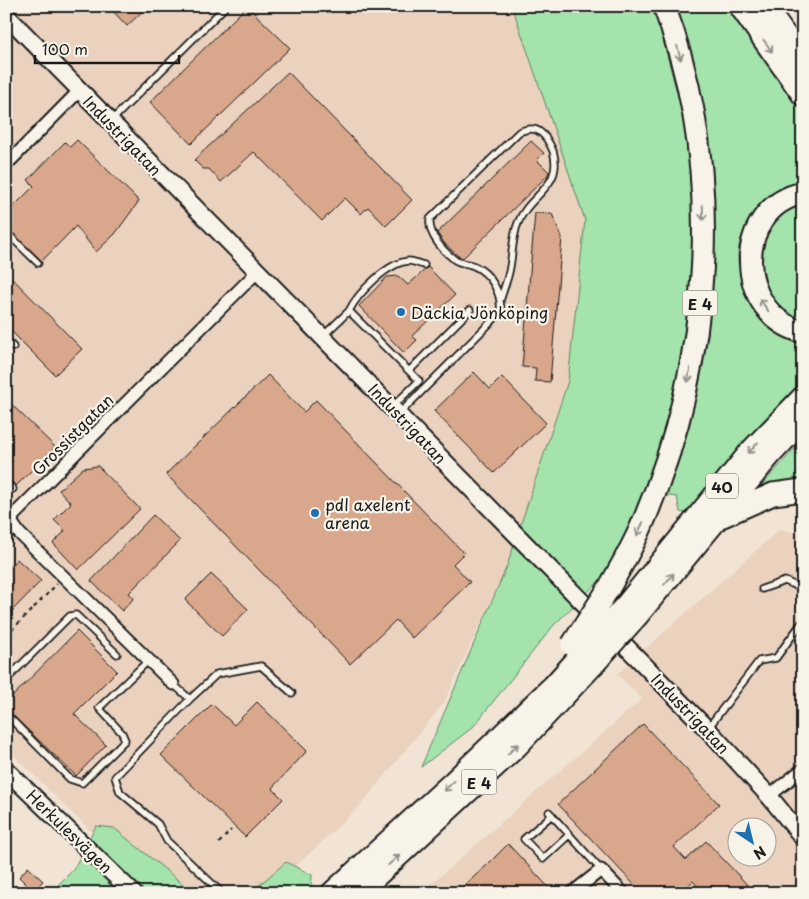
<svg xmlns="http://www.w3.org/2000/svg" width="809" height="899" font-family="'Playpen Sans',sans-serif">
	<rect width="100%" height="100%" fill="#f1e4d5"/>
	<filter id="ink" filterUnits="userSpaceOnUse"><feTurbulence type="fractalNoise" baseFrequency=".02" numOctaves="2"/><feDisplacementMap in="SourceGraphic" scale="10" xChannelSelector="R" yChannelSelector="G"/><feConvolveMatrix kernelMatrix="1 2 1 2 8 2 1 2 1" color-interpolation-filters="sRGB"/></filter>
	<g filter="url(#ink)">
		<!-- built -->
		<path fill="#ead2bf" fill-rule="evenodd" d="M6 6H512L586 220 568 381 507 566 444 703 360 806 267 893H154L6 748Z
			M780 529 803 535V893H421L642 699 617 674ZM736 826H766V856H736Z"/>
		<!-- green -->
		<path fill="#a4e4ac" stroke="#608064" d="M512 6H654L684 119 695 187V243L688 340 666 428 641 506 602 578 554 625 473 727 421 767 507 566 568 381 585 220Z
			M671 6H726L803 112V186C789 191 773 195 762 205 746 220 729 254 743 275 758 296 785 320 803 340V385L763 421 685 513 680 512 677 497 663 495 706 300Z
			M803 201V322L774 307 758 270 763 236 780 212Z
			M803 439V484L756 492Z
			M96 826 114 828 194 893H50L73 870Z
			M286 862 312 875 311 887 306 893H250Z"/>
		<!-- building -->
		<path fill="#d9a78b" stroke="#1c1c1c" d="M108 6H148L127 26Z
			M247 6 290 48 191 144 150 102Z
			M288 72 412 200 386 226 368 207 361 214 345 198 322 221 254 152 221 182 209 169H203L194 160Z
			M77 140 139 201 115 234 96 252 76 226 42 261 6 227V214L34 186 28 180 65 142 70 147Z
			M531 141 544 153 537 160 549 172 547 176 463 258 458 256 445 244 437 233Z
			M535 213 552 214 562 237 550 382 535 381 536 368 522 367Z
			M428 267 455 295 412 336 417 340 404 353 359 306 387 277 398 276 408 285Z
			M6 272 82 349 55 375 6 326Z
			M474 372 490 389 502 377 546 423 494 473 434 411Z
			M268 375 304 412 316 400 464 553 453 564 470 582 412 638 396 620 350 664 166 474Z
			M6 399 55 447 16 486 6 476V467L13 461 6 454Z
			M98 466 140 509 78 570 53 543 65 531 54 520 71 503 59 490 83 468Z
			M153 515 180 541 129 593 134 598 122 611 91 581Z
			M17 559 41 581 6 617V570Z
			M211 574 248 609 222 636 185 600Z
			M77 631 117 671 74 714 106 745 76 776 6 709V703Z
			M257 702 307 751 272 788 283 799 245 837 161 755 212 704 234 725Z
			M643 724 719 804 674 847 686 860 706 841 755 893H704L693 881 680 893H642L558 804Z
			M508 844 554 893H456L486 866Z
			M28 867 43 881 33 891 19 877Z"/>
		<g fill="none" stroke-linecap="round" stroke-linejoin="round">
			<!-- lane casing -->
			<g stroke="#1c1c1c" stroke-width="9">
				<path id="lane" d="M112 120 226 6
					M6 232 38 263
					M349 311C358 293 388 262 409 261 413 261 419 264 424 265
					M323 336 349 311 419 381 393 406
					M6 340 13 347
					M409 371 470 310
					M400 413 500 313C503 295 491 273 474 266 468 263 461 264 455 260 443 251 428 235 430 219L519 132C526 129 534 127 540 132 546 136 550 144 553 151 564 187 529 194 518 223 511 240 513 259 508 276 506 283 503 291 501 298
					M6 482 13 489
					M6 505 15 514
					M762 589 785 581 803 589
					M6 680 70 616 76 615 117 654
					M173 684 190 699 115 777 120 792 158 824 167 841 222 893
					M190 699 217 674 261 666 292 693
					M6 714 70 779 82 783 125 740 122 733 99 708 149 660
					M708 728 759 661 776 658 803 621
					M549 812 601 870
					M552 815 524 839 543 859 569 835"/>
			</g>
			<!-- street casing -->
			<g stroke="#1c1c1c" stroke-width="15">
				<path id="street" d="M6 165 80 90
					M173 684 19 533 12 523 13 516 257 272
					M769 796 803 769
					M572 893 601 870 623 893"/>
			</g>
			<!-- secondary casing -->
			<g stroke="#1c1c1c" stroke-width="20">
				<path id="secondary" d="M6 15 713 735 769 796 803 838
					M6 770 133 893"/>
			</g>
			<!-- highway casing -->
			<g stroke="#1c1c1c" stroke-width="25">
				<path id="highway" d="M740 6 803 95
					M764 6 803 60
					M803 193C732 208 734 314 803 332
					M723 516 773 494 803 490
					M609 588C620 568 632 548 641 527 711 367 727 172 664 6
					M626 605 750 452 803 397
					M637 616 771 454 803 420
					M332 893 452 783 555 684 583 653
					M358 893 517 746 593 665"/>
			</g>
			<!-- path -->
			<path stroke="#1c1c1c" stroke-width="2" stroke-dasharray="4 4" stroke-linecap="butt" d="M797 6 803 10
				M6 636 57 584
				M6 792 11 794
				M219 843 231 830"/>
			<!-- lane -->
			<use href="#lane" stroke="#f7f3e8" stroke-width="5.5"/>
			<!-- street -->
			<use href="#street" stroke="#f7f3e8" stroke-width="11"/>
			<!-- secondary -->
			<use href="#secondary" stroke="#f7f3e8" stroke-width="16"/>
			<!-- highway -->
			<use href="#highway" stroke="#f7f3e8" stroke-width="21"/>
			<!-- highway-bridge casing -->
			<g stroke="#1c1c1c" stroke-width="25" stroke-linecap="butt">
				<path id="highway-bridge" d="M572 645 609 588
					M583 653 626 605
					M593 665 637 616"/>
			</g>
			<!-- highway-bridge -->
			<use href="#highway-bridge" stroke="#f7f3e8" stroke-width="21"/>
		</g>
		<!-- one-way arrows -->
		<defs><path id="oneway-shaft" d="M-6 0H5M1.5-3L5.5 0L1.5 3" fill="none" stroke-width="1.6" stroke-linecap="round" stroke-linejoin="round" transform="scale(1.25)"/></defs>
		<g stroke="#94928c">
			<use href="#oneway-shaft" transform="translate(768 46) rotate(54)"/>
			<use href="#oneway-shaft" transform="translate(679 53) rotate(75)"/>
			<use href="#oneway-shaft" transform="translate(703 213) rotate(88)"/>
			<use href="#oneway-shaft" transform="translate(764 305) rotate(-125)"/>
			<use href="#oneway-shaft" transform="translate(689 375) rotate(99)"/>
			<use href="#oneway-shaft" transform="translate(753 448) rotate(132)"/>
			<use href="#oneway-shaft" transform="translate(640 529) rotate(115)"/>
			<use href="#oneway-shaft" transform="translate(669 579) rotate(-49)"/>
			<use href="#oneway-shaft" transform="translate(513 749) rotate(-45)"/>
			<use href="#oneway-shaft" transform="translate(449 786) rotate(137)"/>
			<use href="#oneway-shaft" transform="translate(394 860) rotate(-42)"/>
		</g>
	</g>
	<!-- markers -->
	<g fill="#1f6fb2" stroke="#f7f3e8" stroke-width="2">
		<circle cx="401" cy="312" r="5"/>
		<circle cx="315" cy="513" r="5"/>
	</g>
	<g text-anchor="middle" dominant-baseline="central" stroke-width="4.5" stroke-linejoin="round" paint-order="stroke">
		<!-- shield labels -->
		<g fill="#f7f3e8" stroke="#5e5c59" stroke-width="1">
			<rect x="682.5" y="290.5" width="35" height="25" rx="4"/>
			<rect x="706" y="473.5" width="32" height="25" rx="4"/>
			<rect x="461.5" y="769.5" width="35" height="25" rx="4"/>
		</g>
		<g font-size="15" font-weight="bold" fill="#1c1c1c">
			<text x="700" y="303">E 4</text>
			<text x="722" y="486">40</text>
			<text x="479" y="782">E 4</text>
		</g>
		<!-- street labels -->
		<g font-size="16" fill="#1c1c1c" stroke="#f7f3e8">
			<text transform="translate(123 135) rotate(46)">Industrigatan</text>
			<text transform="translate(408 423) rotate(46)">Industrigatan</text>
			<text transform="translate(72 434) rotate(-45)">Grossistgatan</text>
			<text transform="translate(691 713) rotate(46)">Industrigatan</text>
			<text transform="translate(70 831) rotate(44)">Herkulesvägen</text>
		</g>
		<!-- poi labels -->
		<g font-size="16" fill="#1c1c1c" stroke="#f7f3e8" text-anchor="start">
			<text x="411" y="312">Däckia Jönköping</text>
			<text x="325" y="504">pdl axelent<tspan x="325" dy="18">arena</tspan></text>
		</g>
	</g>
	<!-- margin -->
	<rect width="809" height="899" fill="none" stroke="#f7f3e8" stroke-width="25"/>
	<rect x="12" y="12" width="784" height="874" fill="none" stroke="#1c1c1c" stroke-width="2" filter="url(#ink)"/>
	<!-- north arrow -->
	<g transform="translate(752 842) rotate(145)"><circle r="24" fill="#f7f3e8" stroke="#9f9d96"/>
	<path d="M0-4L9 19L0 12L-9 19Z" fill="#1f6fb2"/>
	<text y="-8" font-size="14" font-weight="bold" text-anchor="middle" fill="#1c1c1c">N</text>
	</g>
	<!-- scale -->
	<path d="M35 55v8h144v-8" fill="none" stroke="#1c1c1c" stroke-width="2.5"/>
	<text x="42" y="55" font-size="15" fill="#1c1c1c" stroke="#f7f3e8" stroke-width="4" paint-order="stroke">100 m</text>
</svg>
